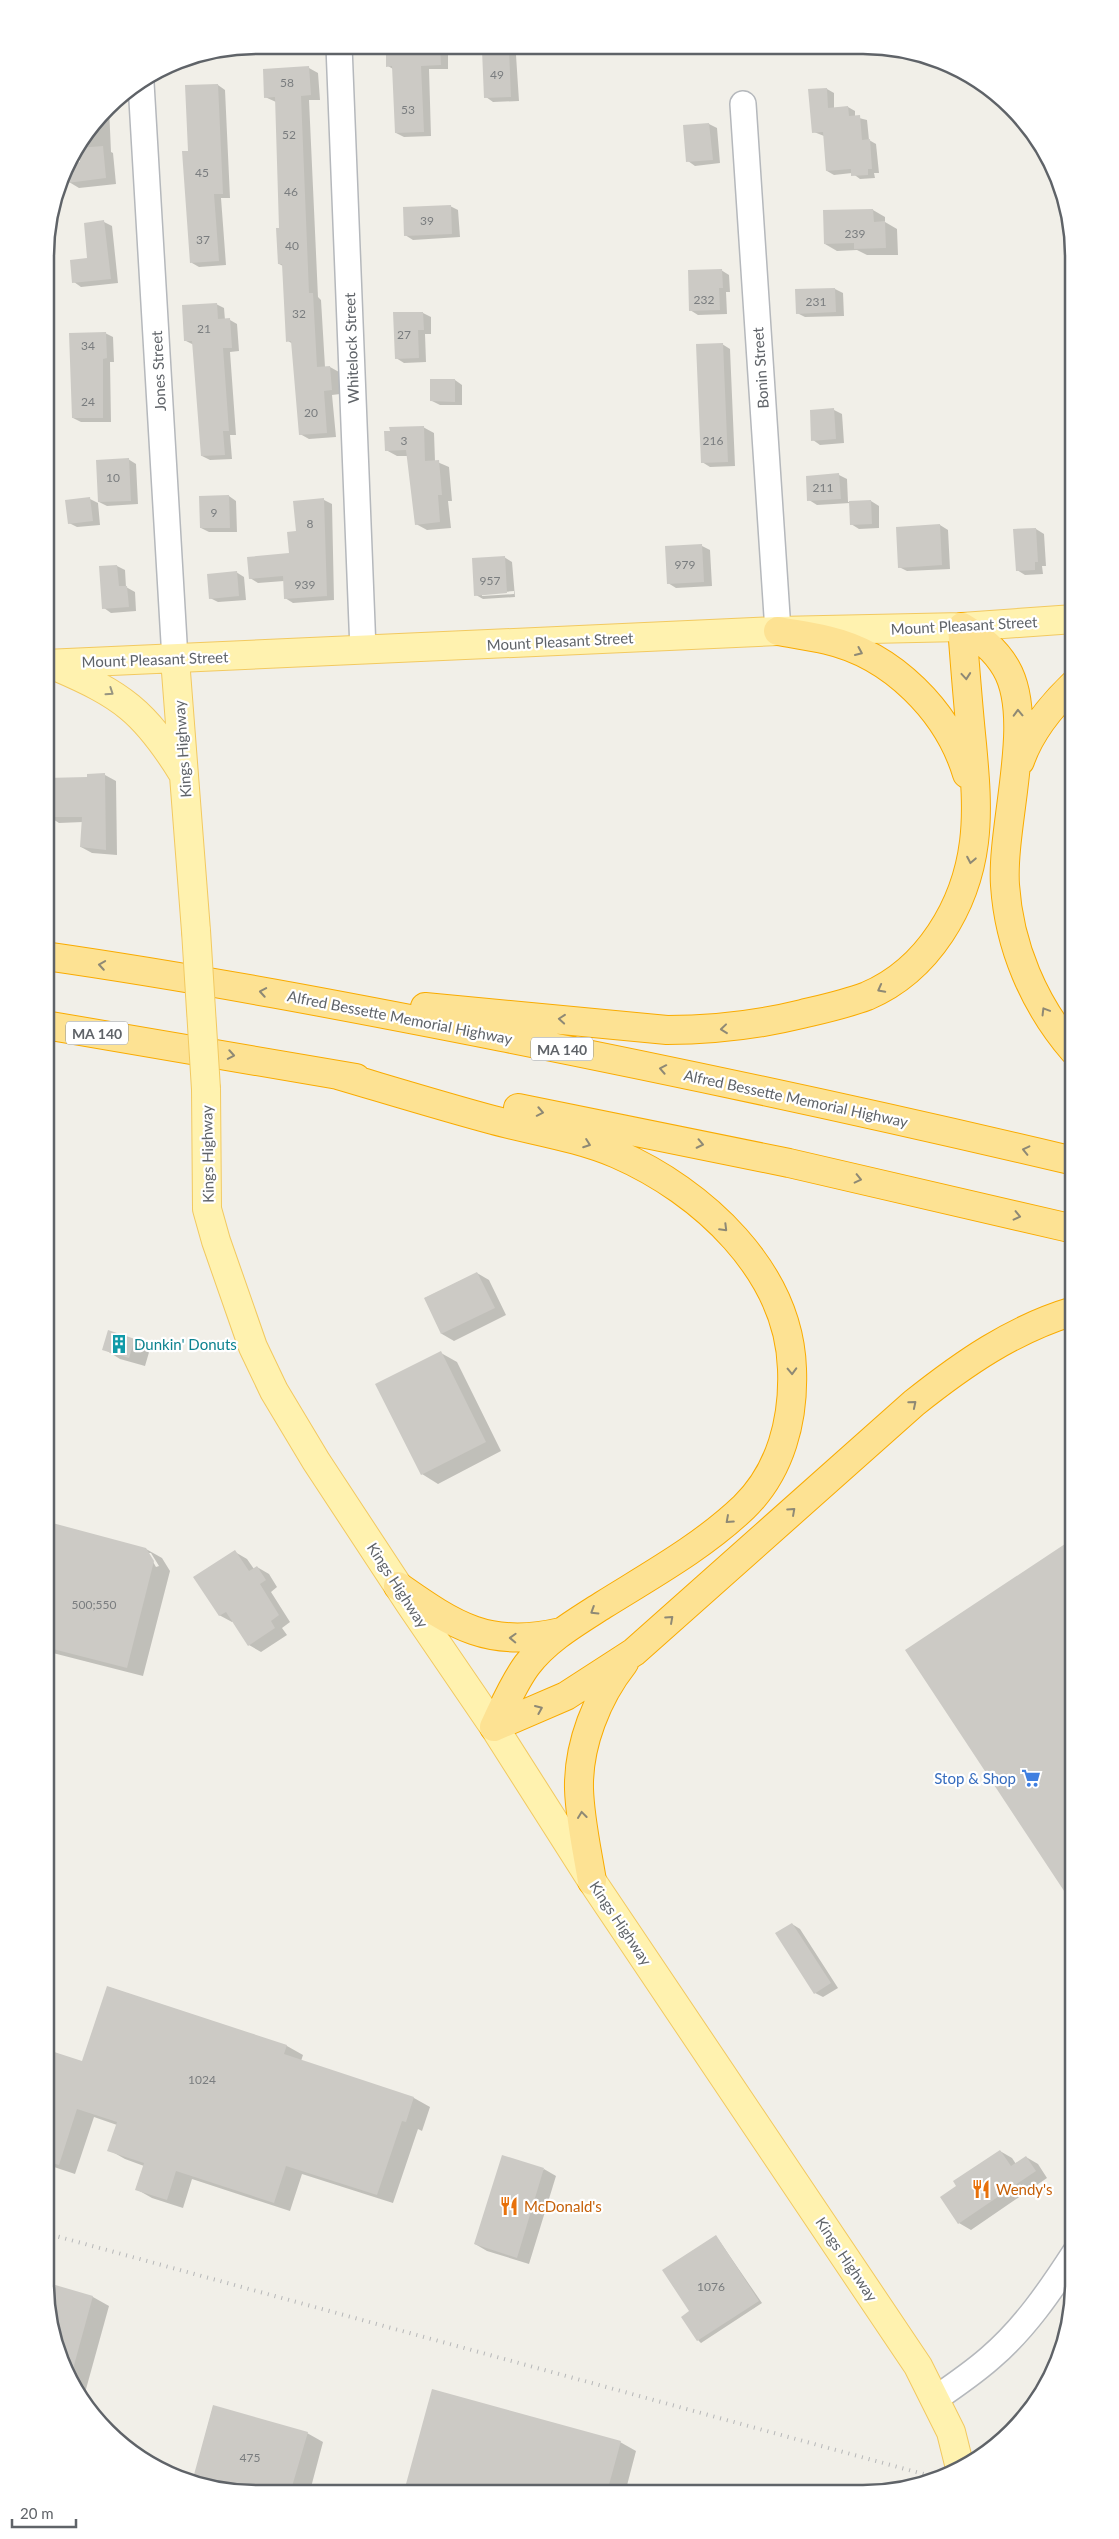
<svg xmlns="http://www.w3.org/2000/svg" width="1119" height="2539" font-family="Lato,sans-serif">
	<rect width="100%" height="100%" fill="#f1efe8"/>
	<!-- shadow -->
	<path fill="#0003" fill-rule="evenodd" d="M387 46H448V69H429L431 136 404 137 396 133 393 69 388 66Z
		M508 50 516 55 519 101 493 102 486 97Z
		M309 68 318 73 320 100H309L318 297 321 300 325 367H330L339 372 340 394 332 395 336 437 309 439 300 434 293 344 288 341 283 266 279 264 280 229 276 102 265 97Z
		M218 85 225 90 230 198H221L226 265 199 267 192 263 190 152Z
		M827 89 834 93V108L848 107 855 111V117L867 120 869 140 876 144 879 173H874L875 178 860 179 852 173 834 175 827 171 824 136 814 132Z
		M109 107 111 152 113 153 116 184 79 188 69 182 67 165 81 164 79 146Z
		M709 124 717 128 720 163 695 166 688 161Z
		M450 206 458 210 460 237 413 240 405 235Z
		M873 210 885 217V222L897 229 898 255H867L857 250 837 251 825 244Z
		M104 222 112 226 118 283 81 287 74 282 89 259Z
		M721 270 729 275 730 292H726L727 314 698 315 690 310Z
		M835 289 843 293 844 316 805 317 797 313Z
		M216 304 224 308 225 320H230L237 324 239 351 230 352 236 435H230L232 459 210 460 202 456 194 345 186 341Z
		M423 313 431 317V334H425L426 362 404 363 396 358Z
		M105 333 113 337 114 362H110L111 422H81L73 418Z
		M722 344 730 349 735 466 710 467 702 462Z
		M455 380 462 385V405H440L432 401Z
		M834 410 842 414 844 443 820 445 813 440Z
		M423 427 434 433 435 461 449 467 452 501H448L451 528 427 530 416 524 408 456H397L386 450Z
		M128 459 136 464 138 504 107 506 99 502Z
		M839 475 847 479 848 502 871 501 879 506V528L859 529 851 524 850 503 817 505 809 500Z
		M229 496 236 501 237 532H209L201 528Z
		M90 499 98 503 100 525 77 527 69 523Z
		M324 500 332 504 334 600 293 603 285 598 284 581 258 583 250 578 291 554 298 532Z
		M1074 504V528L1071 527 1068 505Z
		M940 525 948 530 950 569 907 571 899 567Z
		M1036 529 1044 534 1046 566H1042L1043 574 1025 575 1017 570Z
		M702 546 710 550 712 586 676 588 668 583 666 548Z
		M504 557 512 562 515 597 483 599 476 595ZM514 591V594L482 596V594Z
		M117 566 125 570 126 587 135 592 136 611 111 613 104 608Z
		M236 572 244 577 246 600 218 602 210 598Z
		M105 775 116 781 117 855 92 853 81 847 83 822 59 823 48 816 89 778Z
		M477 1273 489 1280 506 1315 454 1341 442 1334 425 1298Z
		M134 1340 150 1349 145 1366 120 1359 104 1349Z
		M441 1353 457 1362 501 1451 438 1484 422 1474Z
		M45 1523 146 1549 162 1558 170 1571 143 1676 45 1651ZM148 1553H151L159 1566 156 1567Z
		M235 1552 247 1559 254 1569 257 1567 269 1574 277 1587 271 1592 290 1622 282 1628 287 1635 261 1652 249 1645 234 1621 232 1622 219 1615Z
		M792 1924 800 1929 838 1988 823 1997 815 1993Z
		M108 1987 287 2046 303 2055 301 2061 414 2098 430 2107 422 2131 418 2129 393 2203 302 2174 290 2211 192 2179 183 2208 152 2198 136 2189 144 2166 125 2159 109 2150 117 2125 94 2117 75 2174 45 2164V2050L83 2062Z
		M1000 2151 1012 2158 1016 2164 1026 2157 1038 2164 1047 2178 971 2230 959 2223Z
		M544 2169 556 2176 529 2264 487 2251 475 2244Z
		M716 2236 762 2303 701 2343 698 2340 691 2312Z
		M45 2284 93 2297 109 2306 83 2400 73 2389 52 2338Z
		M213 2407 307 2433 323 2442 310 2491 215 2490 193 2482Z
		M620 2442 636 2451 625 2493 422 2491 408 2483Z"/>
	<!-- building -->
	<path fill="#cccac5" d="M386 46H440L441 65 421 66 424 132 395 133 392 66 386 67Z
		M509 49 511 97 484 98 482 50Z
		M309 66 311 95 301 96 309 293H313L317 367 330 366 332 390 324 391 327 433 299 435 291 341 286 342 282 264H278L276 228H279L275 97 264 98 263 69Z
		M218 84 223 194H214L219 261 190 263 182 151H188L185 85Z
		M827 88 828 108 848 106 849 116 860 115 862 140 870 139 872 169H868V175L851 176V169L826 171 823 132 812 133 808 89Z
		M709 123 713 160 686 162 683 125Z
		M103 146 106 178 67 183V164L80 162 78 148Z
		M451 205 452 234 404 236 403 207Z
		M873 209 874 222 885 221 886 248 854 249V243L824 244 823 210Z
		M104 220 111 279 72 283 70 260 87 258 84 223Z
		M722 269 723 288H719L720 310 689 311 688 270Z
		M835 288 836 312 796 314 795 289Z
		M217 303 218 319 230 318 232 348H223L229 431H223L225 455 201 456 192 341H184L182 305Z
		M393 312H423L424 330H418L419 358 395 359Z
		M106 332 107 358 103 359V418H72L69 333Z
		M723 343 728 462 701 463 696 344Z
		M430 379H455V402L430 401Z
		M834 408 836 439 811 441 810 410Z
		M424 426 425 461 439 460 442 495H438L440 522 415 525 406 450 385 451 384 431H390L389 427Z
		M129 458 131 501 98 502 96 460Z
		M839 473 841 499 807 501 806 476Z
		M229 495 230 528H200L199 496Z
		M90 497 93 521 68 524 65 500Z
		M324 498 327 596 284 599 283 576 249 579 247 557 289 553 287 532 296 531 293 501Z
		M871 500 872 524 850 525 849 501Z
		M940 524 942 565 898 568 896 527Z
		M1036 528 1038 562H1035V570L1016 571 1013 529Z
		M702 544 704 582 667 584 665 546Z
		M505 556 507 593 474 596 472 558Z
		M117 565 119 586H127L129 607 102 609 99 566Z
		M237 571 239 596 209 599 207 574Z
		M105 773 106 850 80 847 82 817H47L46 778 87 777V774Z
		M477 1272 495 1308 441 1334 424 1298Z
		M108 1330 135 1339 129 1358 102 1350Z
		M441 1351 486 1442 421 1475 375 1384Z
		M45 1521 146 1548 154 1561 127 1668 45 1647Z
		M1074 1538V1906L905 1650Z
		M235 1550 249 1571 257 1566 266 1580 260 1584 279 1615 271 1621 275 1628 248 1646 226 1612 219 1616 193 1577Z
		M792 1923 831 1983 814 1994 775 1933Z
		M107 1986 287 2045 284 2054 414 2097 406 2122 402 2121 377 2195 286 2166 274 2203 176 2171 167 2200 135 2190 144 2163 107 2151 117 2122 77 2109 59 2165 45 2161V2049L82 2061Z
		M1000 2150 1011 2166 1026 2156 1036 2171 958 2224 940 2197 956 2186 953 2181Z
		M502 2155 544 2168 517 2258 474 2244Z
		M716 2235 759 2301 697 2341 681 2317 689 2311 662 2270Z
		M45 2282 93 2296 70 2380 52 2338Z
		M432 2389 621 2441 607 2492 434 2491 406 2484Z
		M213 2405 308 2432 291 2490H215L192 2482Z"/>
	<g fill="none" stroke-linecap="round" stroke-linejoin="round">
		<!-- minor casing -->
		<g stroke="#b5b8bc" stroke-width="28">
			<path id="minor" d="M339 46 363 650
				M141 83 175 659
				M743 104 778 631
				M935 2399C954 2386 973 2373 990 2358 1024 2329 1050 2291 1074 2254"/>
		</g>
		<!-- major casing -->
		<g stroke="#f2c960" stroke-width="30">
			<path id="major" d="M175 659 196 931
				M45 664 778 631 962 627 1074 619
				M57 667C122 695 144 711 182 772
				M206 1089 207 1209 216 1241 253 1347 274 1391 316 1461 410 1604 494 1727 592 1881 918 2366 951 2432 960 2468"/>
		</g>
		<!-- highway casing -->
		<g stroke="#f9ab00" stroke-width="30">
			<path id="highway" d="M962 627C980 638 995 649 1006 668 1036 719 1001 825 1005 885 1009 946 1034 1005 1074 1051
				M778 631C794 634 811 636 827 640 892 655 948 711 967 774
				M1020 761C1030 732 1052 705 1074 684
				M45 956C198 978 350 1007 502 1037 694 1075 884 1116 1074 1161
				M425 1007 667 1030C713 1030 757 1025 802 1014 823 1009 846 1004 867 996 928 970 966 906 974 842 978 810 975 776 972 744 968 705 965 666 962 627
				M45 1025 356 1078
				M338 1075C389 1090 441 1106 493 1120 534 1131 577 1137 617 1154 702 1191 789 1271 792 1369 794 1419 781 1471 744 1507 702 1547 651 1575 603 1605 575 1623 547 1639 527 1665 513 1684 504 1706 494 1727
				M518 1108 789 1163 1074 1229
				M398 1586C455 1626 489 1649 561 1632
				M494 1727 566 1696 634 1652 914 1403C963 1364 1013 1329 1074 1311
				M592 1881C587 1850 580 1820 579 1789 578 1745 597 1697 624 1663"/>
		</g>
		<!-- minor -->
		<use href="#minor" stroke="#fff" stroke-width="25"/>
		<!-- major -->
		<use href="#major" stroke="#fff2af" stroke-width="28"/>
		<!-- highway -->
		<use href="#highway" stroke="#fde293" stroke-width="28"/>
		<!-- rail -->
		<path stroke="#b6b7b8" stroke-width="4" stroke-dasharray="1 6" stroke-linecap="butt" d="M45 2233 938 2478"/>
		<!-- major-bridge casing -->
		<g stroke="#f2c960" stroke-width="30" stroke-linecap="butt">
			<path id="major-bridge" d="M196 931 206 1089"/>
		</g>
		<!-- major-bridge -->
		<use href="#major-bridge" stroke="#fff2af" stroke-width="28"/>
	</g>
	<!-- one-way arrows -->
	<defs><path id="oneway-chevron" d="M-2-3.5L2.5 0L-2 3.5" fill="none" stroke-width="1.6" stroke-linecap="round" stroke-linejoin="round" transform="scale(1.25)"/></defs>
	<g stroke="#8e8975">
		<use href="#oneway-chevron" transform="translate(859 652) rotate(24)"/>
		<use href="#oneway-chevron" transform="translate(966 676) rotate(85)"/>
		<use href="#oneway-chevron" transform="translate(1018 713) rotate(-92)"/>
		<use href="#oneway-chevron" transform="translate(971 860) rotate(101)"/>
		<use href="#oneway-chevron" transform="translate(102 965) rotate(-171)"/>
		<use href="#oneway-chevron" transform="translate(881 989) rotate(152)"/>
		<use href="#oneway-chevron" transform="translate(263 992) rotate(-170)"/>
		<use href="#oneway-chevron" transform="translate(1045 1011) rotate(-121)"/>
		<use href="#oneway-chevron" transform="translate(562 1019) rotate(-175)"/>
		<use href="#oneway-chevron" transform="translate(724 1029) rotate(174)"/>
		<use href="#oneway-chevron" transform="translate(231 1055) rotate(10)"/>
		<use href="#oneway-chevron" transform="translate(663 1069) rotate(-169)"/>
		<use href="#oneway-chevron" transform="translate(540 1112) rotate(11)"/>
		<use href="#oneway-chevron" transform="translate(587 1144) rotate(20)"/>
		<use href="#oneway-chevron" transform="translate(700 1144) rotate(12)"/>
		<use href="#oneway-chevron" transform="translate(1026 1150) rotate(-167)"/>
		<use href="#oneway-chevron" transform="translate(858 1179) rotate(13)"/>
		<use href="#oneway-chevron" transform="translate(1017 1216) rotate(13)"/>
		<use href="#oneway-chevron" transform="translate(724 1228) rotate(45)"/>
		<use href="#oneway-chevron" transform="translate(792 1371) rotate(88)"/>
		<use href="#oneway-chevron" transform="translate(913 1404) rotate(-40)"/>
		<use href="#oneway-chevron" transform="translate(792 1511) rotate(-42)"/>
		<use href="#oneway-chevron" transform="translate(729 1520) rotate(138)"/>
		<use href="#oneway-chevron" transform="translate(594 1611) rotate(148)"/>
		<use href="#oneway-chevron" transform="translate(670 1619) rotate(-42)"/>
		<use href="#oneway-chevron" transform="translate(513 1638) rotate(-178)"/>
		<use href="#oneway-chevron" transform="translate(539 1709) rotate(-23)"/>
		<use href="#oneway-chevron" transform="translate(582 1815) rotate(-97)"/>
	</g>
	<use stroke="#979581" href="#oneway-chevron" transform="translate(110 692) rotate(34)"/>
	<!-- icons -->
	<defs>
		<g id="building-bare" transform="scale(1.5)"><path d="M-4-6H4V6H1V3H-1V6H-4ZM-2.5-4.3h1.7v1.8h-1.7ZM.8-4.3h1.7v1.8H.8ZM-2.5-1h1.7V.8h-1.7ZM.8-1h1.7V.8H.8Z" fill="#0f9aa8" stroke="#fff" stroke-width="2.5" paint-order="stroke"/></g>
		<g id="supermarket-bare" transform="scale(1.5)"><path d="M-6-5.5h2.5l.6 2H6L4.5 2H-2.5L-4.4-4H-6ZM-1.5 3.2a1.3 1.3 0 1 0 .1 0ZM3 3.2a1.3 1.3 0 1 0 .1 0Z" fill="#3f7fe0" stroke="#fff" stroke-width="2.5" paint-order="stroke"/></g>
		<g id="restaurant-bare" transform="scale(1.5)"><path d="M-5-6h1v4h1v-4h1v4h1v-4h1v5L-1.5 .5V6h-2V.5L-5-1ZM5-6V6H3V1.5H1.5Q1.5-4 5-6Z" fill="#e8710a" stroke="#fff" stroke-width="2.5" paint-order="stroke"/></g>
	</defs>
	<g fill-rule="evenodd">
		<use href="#building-bare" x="119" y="1344"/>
		<use href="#supermarket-bare" x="1031" y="1778"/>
		<use href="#restaurant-bare" x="981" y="2189"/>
		<use href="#restaurant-bare" x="509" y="2206"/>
	</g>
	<g text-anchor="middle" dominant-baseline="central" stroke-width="4.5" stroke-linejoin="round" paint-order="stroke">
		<!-- number labels -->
		<g font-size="12" fill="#7a7d7f">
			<text x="497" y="74">49</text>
			<text x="287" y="82">58</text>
			<text x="408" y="109">53</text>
			<text x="289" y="134">52</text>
			<text x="202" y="172">45</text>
			<text x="291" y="191">46</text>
			<text x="427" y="220">39</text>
			<text x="855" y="233">239</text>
			<text x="203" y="239">37</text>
			<text x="292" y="245">40</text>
			<text x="704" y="299">232</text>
			<text x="816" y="301">231</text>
			<text x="299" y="313">32</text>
			<text x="204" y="328">21</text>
			<text x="404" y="334">27</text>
			<text x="88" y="345">34</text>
			<text x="88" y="401">24</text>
			<text x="311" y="412">20</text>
			<text x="404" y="440">3</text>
			<text x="713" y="440">216</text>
			<text x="113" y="477">10</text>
			<text x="823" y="487">211</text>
			<text x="214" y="512">9</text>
			<text x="310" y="523">8</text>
			<text x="685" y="564">979</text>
			<text x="490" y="580">957</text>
			<text x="305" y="584">939</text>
			<text x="94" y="1604">500;550</text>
			<text x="202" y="2079">1024</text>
			<text x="711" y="2286">1076</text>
			<text x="250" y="2457">475</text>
		</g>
		<!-- shield labels -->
		<g fill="#fff" stroke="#8f9295" stroke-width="1">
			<rect x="66" y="1021.5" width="62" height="23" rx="4"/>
			<rect x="531" y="1037.5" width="62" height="23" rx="4"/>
		</g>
		<g font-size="14" font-weight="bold" fill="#5f6368">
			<text x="97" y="1033">MA 140</text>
			<text x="562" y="1049">MA 140</text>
		</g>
		<!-- street labels -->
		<g font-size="15" fill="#5f6368" stroke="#fff">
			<text transform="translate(351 348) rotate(-92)">Whitelock Street</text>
			<text transform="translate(760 368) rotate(-94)">Bonin Street</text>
			<text transform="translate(158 371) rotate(-93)">Jones Street</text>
			<text transform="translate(964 625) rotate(-3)">Mount Pleasant Street</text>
			<text transform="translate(560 641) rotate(-3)">Mount Pleasant Street</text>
			<text transform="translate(155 659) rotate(-2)">Mount Pleasant Street</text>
			<text transform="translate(182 749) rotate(-94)">Kings Highway</text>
			<text transform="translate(400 1017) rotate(11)">Alfred Bessette Memorial Highway</text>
			<text transform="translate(796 1098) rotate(12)">Alfred Bessette Memorial Highway</text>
			<text transform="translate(207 1154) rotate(-91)">Kings Highway</text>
			<text transform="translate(398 1585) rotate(57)">Kings Highway</text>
			<text transform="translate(621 1923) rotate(56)">Kings Highway</text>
			<text transform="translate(847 2259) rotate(56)">Kings Highway</text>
		</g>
		<!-- culture labels -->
		<g font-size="15" fill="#0d838f" stroke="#fff" text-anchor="start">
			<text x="134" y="1344">Dunkin' Donuts</text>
		</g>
		<!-- shop labels -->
		<g font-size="15" fill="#366cbe" stroke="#fff" text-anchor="end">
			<text x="1016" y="1778">Stop &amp; Shop</text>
		</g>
		<!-- food labels -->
		<g font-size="15" fill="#c56008" stroke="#fff" text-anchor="start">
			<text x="996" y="2189">Wendy's</text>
			<text x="524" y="2206">McDonald's</text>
		</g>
	</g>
	<!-- crop -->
	<path d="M0 0H1119V2539H0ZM256 54H863A202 202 0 0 1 1065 256V2283A202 202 0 0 1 863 2485H256A202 202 0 0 1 54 2283V256A202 202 0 0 1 256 54Z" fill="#fff" fill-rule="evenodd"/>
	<path fill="none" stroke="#5f6368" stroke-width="2.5" d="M256 54H863A202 202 0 0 1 1065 256V2283A202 202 0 0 1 863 2485H256A202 202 0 0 1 54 2283V256A202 202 0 0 1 256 54Z"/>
	<!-- scale -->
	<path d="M12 2519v8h64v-8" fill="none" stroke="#5f6368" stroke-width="2.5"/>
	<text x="20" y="2519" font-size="15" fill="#5f6368" stroke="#ffffff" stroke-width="4" paint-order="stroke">20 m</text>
</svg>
